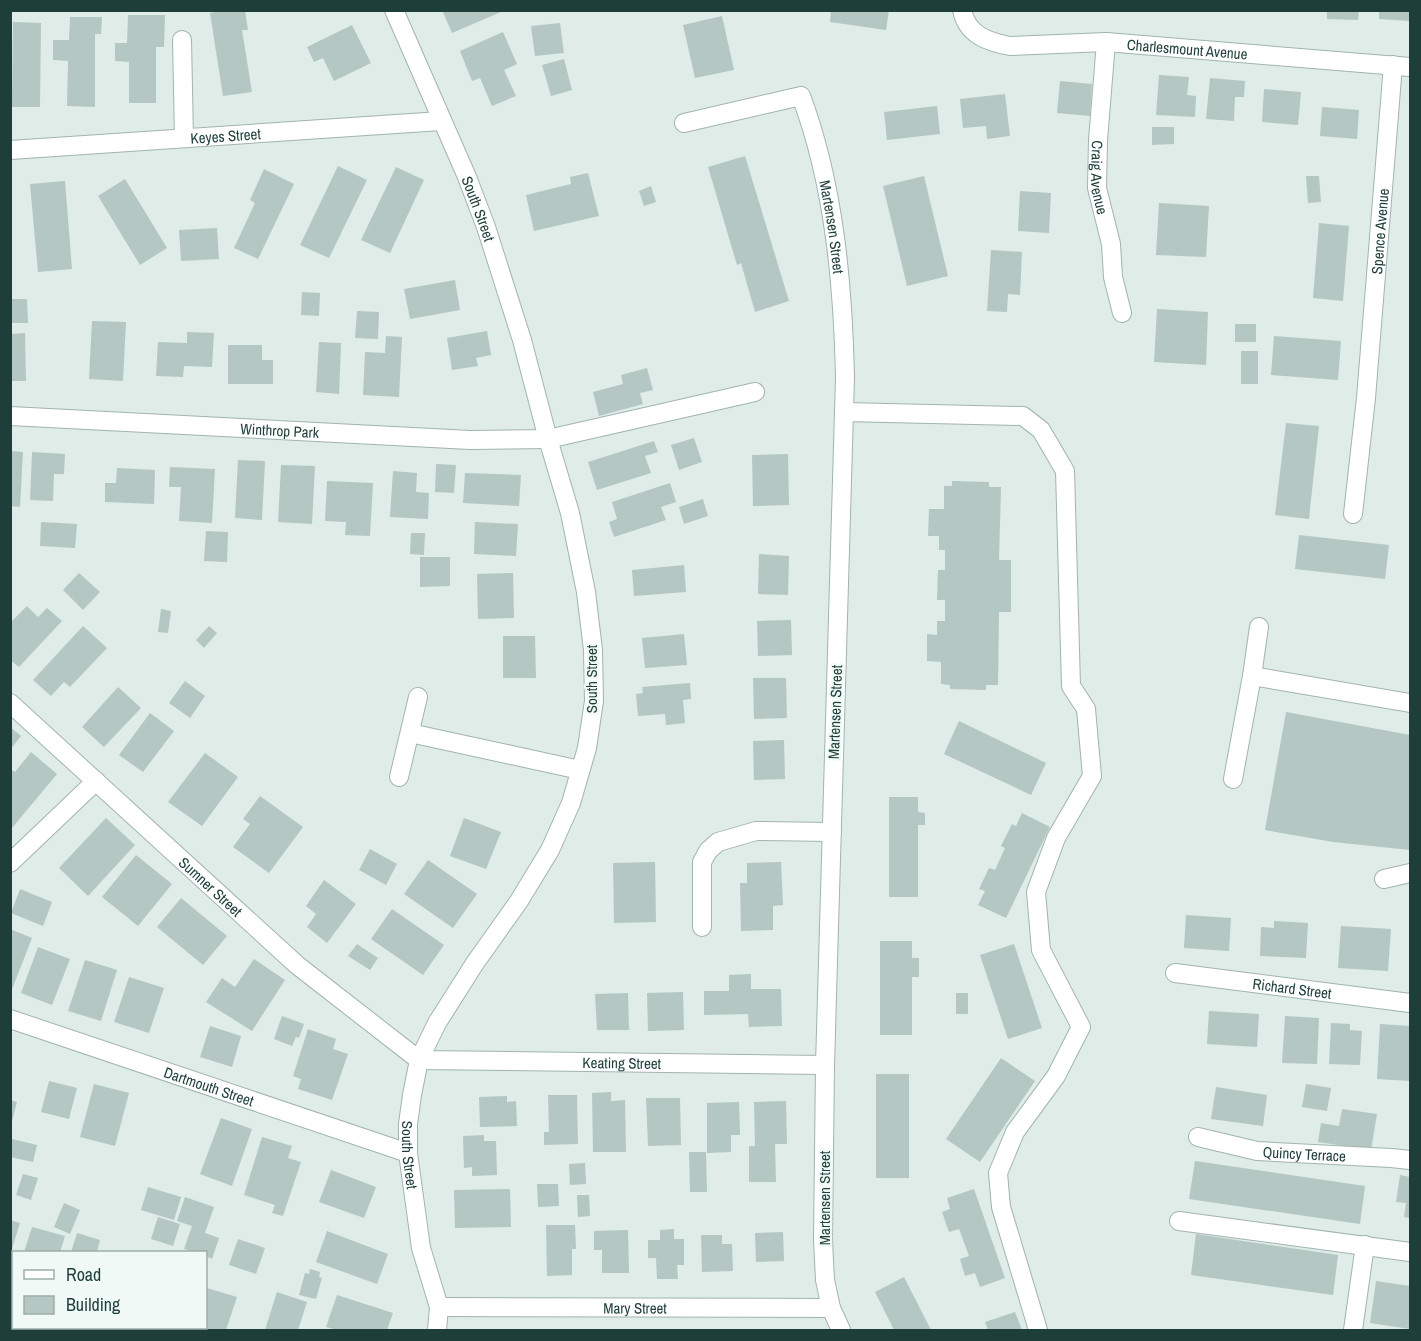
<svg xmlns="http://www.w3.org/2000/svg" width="1421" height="1341" font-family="'Archivo Narrow',sans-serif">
	<rect width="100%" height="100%" fill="#dfece8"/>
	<!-- building -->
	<path fill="#b4c7c2" d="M223 10H245L248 30H242L252 92 223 96 210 13Z
		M442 10H500L501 12 452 33Z
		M831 10H889L886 30 830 22Z
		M1327 10H1359L1358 20 1327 19Z
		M1379 10H1410V21L1379 19Z
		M128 15H165L164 47H156V103H129V62L115 61V43H127Z
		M722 16 734 70 695 78 683 25Z
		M70 17H102L101 34H95V107L67 106 68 61 53 60V40H69Z
		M13 22 41 23 40 107H10V94H12Z
		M560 23 564 53 535 56 531 26Z
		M352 25 371 63 334 81 323 58 314 62 307 47Z
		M503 32 517 64 504 70 516 96 492 106 480 78 472 81 460 51Z
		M564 59 572 90 551 96 542 65Z
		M1159 75 1189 77 1187 95 1196 96 1195 117 1156 115Z
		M1210 78 1245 81 1244 97H1235L1234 121 1206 119Z
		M1060 81 1092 84 1090 116 1057 113Z
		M1264 89 1301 92 1298 125 1262 122Z
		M1005 94 1010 136 987 139 986 126 963 128 960 99Z
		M937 106 940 134 887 140 884 112Z
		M1322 107 1359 110 1357 139 1320 136Z
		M1152 127H1174V144L1152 145Z
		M745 156 789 301 755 312 741 263 737 265 708 167Z
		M338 166 367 180 329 258 300 245Z
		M396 167 424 180 390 253 361 240Z
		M264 169 294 184 258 259 234 248 255 203 250 200Z
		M588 173 599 216 534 231 526 195 571 184 570 177Z
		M924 176 948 276 907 286 883 186Z
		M1306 176H1319L1321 202 1308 203Z
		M125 179 167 248 140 265 98 196Z
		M65 181 72 269 38 272 30 184Z
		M651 186 656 202 644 206 639 191Z
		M1020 191 1051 193 1049 233 1018 231Z
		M1159 203 1209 206 1206 257 1156 255Z
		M1319 223 1349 226 1343 301 1313 298Z
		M217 228 219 259 181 261 179 230Z
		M991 250 1022 252 1020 295 1008 294 1007 312 987 311Z
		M455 280 460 310 410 319 404 289Z
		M302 292 320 293 319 316 301 315Z
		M10 299H27L28 323H10Z
		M1157 309 1208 312 1206 365 1154 362Z
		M357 311 379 312 378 339 355 338Z
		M92 321 126 322 123 381 89 379Z
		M1235 324H1256V342H1235Z
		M487 331 491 355 476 358 478 366 452 370 447 338Z
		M187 332 214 333 212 367 184 366 183 377 156 376 158 342 187 343Z
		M25 333 26 381H10V334Z
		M386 336 402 337 399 397 363 395 365 352 385 353Z
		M1274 336 1341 341 1338 380 1271 375Z
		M319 342 341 343 339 394 316 392Z
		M228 345H262V360H273V384H228Z
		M1241 351H1258V384H1241Z
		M647 368 653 390 640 393 643 404 599 416 593 392 623 384 621 375Z
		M1286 423 1319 426 1309 519 1275 515Z
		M694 438 702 462 679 470 671 445Z
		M654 441 658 452 645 456 651 473 597 490 588 462Z
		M10 451 23 452 20 507 10 506Z
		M32 452 65 454 64 474H54L53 501 30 500Z
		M788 454 789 505 753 506 752 455Z
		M238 460 265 461 262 520 235 518Z
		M436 464 456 465 454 493 435 492Z
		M281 465 315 466 312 524 278 522Z
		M170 467 215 469 212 523 179 521 181 487H169Z
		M117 468 155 470 154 504 105 502V483H116Z
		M393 471 417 473 416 492 429 493 428 519 390 517Z
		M465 473 521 475 519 506 463 503Z
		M327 481 373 483 370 536 345 535 346 522 325 521Z
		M952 481 989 482V487H1001L999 560H1011V612H999L998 685H986V690L950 689V685L941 684V662L927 661V634L937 635V621H945V600H937L938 570H945V550H939V536H928L929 509H944V486H952Z
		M670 483 676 502 661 507 666 520 614 537 609 522 617 519 612 502Z
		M703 499 708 516 684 524 679 507Z
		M41 522 77 524 75 548 40 546Z
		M475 522 518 524 516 556 474 554Z
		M206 531 228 532 227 562 204 561Z
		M411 533H425L424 555 410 554Z
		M1299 535 1389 545 1385 579 1295 569Z
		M759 554 789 556 788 595 758 594Z
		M420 557H450V586L420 587Z
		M684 565 686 592 634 596 632 570Z
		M79 573 100 592 83 610 63 590Z
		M513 573 514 618 478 619 477 574Z
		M27 606 38 617 47 608 62 621 19 667 10 660V623Z
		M161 609 171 611 168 633 158 632Z
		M791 620 792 655 758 656 757 621Z
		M83 626 107 648 70 687 64 682 51 696 33 680Z
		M209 626 217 633 204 648 196 640Z
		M684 634 687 665 645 668 642 638Z
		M503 636H535L536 678H503Z
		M753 678H786L787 718 754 719Z
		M185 681 205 696 190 718 169 703Z
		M690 683 691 699 683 700 685 723 666 725 665 714 638 716 636 694 643 693 642 687Z
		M118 687 141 708 104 747 82 727Z
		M1286 712 1410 735V850L1333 842 1265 830Z
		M150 713 174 731 143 772 119 755Z
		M959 721 1046 763 1031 795 944 754Z
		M10 727 21 736 10 750Z
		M784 740 785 779 754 780 753 741Z
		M31 752 57 774 12 828 10 826V769L15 772Z
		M205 753 238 777 202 826 168 802Z
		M260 796 303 827 269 873 233 847 250 824 243 819Z
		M889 797H918V812L925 813V825H918V897H889Z
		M1022 813 1050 827 1006 918 978 905 985 891 979 889 989 868 995 870 1005 848 1001 846 1012 824 1016 826Z
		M106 818 135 845 88 896 59 868Z
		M464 818 501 832 486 869 450 856Z
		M370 849 397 864 386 885 359 870Z
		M136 855 172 884 138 926 102 897Z
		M428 860 477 894 453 928 404 894Z
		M655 862 656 922 614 923 613 863Z
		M781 862 783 905 773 906V930L741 931 740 883H747V863Z
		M324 880 356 904 327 943 307 927 316 914 306 906Z
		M20 889 52 902 43 926 11 913Z
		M181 898 227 936 203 965 157 927Z
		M392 909 444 945 423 975 371 939Z
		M1186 915 1231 918 1229 951 1184 948Z
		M1274 921 1308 923 1306 958 1260 956 1261 927 1274 928Z
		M1341 926 1391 929 1388 971 1338 968Z
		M10 929 32 938 11 992H10Z
		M880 941H912V958H919V977H912V1035H880Z
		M357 944 378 958 370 970 348 956Z
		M1014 944 1042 1028 1008 1039 980 955Z
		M38 947 70 959 52 1005 21 993Z
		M254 959 285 980 252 1031 206 1002 222 978 235 987Z
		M85 960 117 970 101 1021 68 1011Z
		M751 974V989H781L782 1026 749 1027 748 1014 704 1015V991H729V975Z
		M129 977 164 988 149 1033 114 1022Z
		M683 992 684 1030 648 1031 647 993Z
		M628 993 629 1030H597L595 994Z
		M956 993H968V1014H956Z
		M1209 1011 1259 1014 1257 1047 1207 1044Z
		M282 1016 304 1024 299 1038 296 1037 292 1046 274 1039Z
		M1285 1016 1319 1018 1317 1064 1282 1063Z
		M1331 1023 1350 1024V1030L1362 1031 1360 1065 1329 1064Z
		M1380 1024 1410 1026V1081L1377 1079Z
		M210 1026 241 1036 232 1067 200 1057Z
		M308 1029 336 1039 333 1049 348 1054 332 1100 298 1089 301 1079 293 1076Z
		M1001 1058 1035 1081 980 1162 946 1139Z
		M876 1074H909V1178H876Z
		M49 1081 77 1088 69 1119 41 1112Z
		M94 1084 129 1093 115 1146 80 1137Z
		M1306 1084 1331 1088 1327 1111 1302 1107Z
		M1216 1087 1267 1095 1263 1126 1211 1119Z
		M611 1092V1101L625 1100 626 1152H593L592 1093Z
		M548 1095H577L578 1144 544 1145V1132H549Z
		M507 1096V1102L516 1101 517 1126 480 1127 479 1097Z
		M646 1098H680L681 1145 648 1146Z
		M10 1100 17 1102 11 1125H10Z
		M786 1101 787 1144H775L776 1182H749V1146H755L754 1102Z
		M739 1102 740 1135H731V1152L707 1153V1103Z
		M1342 1109 1377 1114 1371 1150 1318 1142 1321 1123 1339 1126Z
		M221 1118 252 1129 232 1186 200 1174Z
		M484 1135V1141H496L497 1175 472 1176V1167L464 1168 463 1136Z
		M262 1137 292 1146 288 1158 301 1162 283 1216 272 1213 275 1205 244 1195Z
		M12 1139 37 1145 33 1162 10 1157Z
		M689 1152H706L707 1192H690Z
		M1195 1161 1365 1186 1360 1224 1189 1199Z
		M585 1163 586 1184 570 1185 569 1164Z
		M331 1170 376 1187 364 1218 319 1202Z
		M23 1174 38 1178 31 1200 16 1195Z
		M1400 1175 1410 1177V1218L1404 1217 1406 1203 1396 1202Z
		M537 1184H558L559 1206 538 1207Z
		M148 1187 181 1197 174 1220 141 1210Z
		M510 1189 511 1227 455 1228 454 1190Z
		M974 1189 1005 1278 980 1287 975 1273 965 1276 960 1259 969 1256 959 1229 949 1232 942 1212 950 1209 947 1198Z
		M577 1195H589L590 1216 578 1217Z
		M185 1197 214 1207 205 1233 219 1238 212 1259 206 1256V1252H194L184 1249 192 1226 177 1221Z
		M64 1203 80 1210 70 1234 54 1227Z
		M158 1217 180 1224 173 1246 151 1239Z
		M10 1220 20 1223 11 1252H10Z
		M546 1225H575L576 1249H572V1275L547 1276Z
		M32 1227 65 1236 60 1252H24Z
		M674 1229V1239H684V1265H677L678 1279H657L656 1258H648V1240H660V1230Z
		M628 1230 629 1273H602V1250H594V1231Z
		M327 1231 388 1254 377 1284 316 1262Z
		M783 1232 784 1261 756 1262 755 1233Z
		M77 1233 100 1240 97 1252H71Z
		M1196 1234 1338 1255 1333 1295 1191 1275Z
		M701 1235H722V1244H732L733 1271 702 1272Z
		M238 1239 265 1248 256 1274 229 1265Z
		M310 1269 320 1272 319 1277 322 1278 316 1299 299 1295 305 1273 309 1274Z
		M904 1277 931 1330H894L875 1292Z
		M1376 1281 1410 1286V1329L1370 1323Z
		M207 1288 237 1297 226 1330H194L195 1328H206V1293Z
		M277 1292 307 1302 298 1330H265Z
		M337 1295 393 1313 387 1330H337L326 1327Z
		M1015 1312 1022 1330H988L985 1322Z"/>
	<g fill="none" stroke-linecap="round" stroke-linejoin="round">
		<!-- minor casing -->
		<g stroke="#a1b4b0" stroke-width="20">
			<g id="minor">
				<path id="s1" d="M394 10 467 177 486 227 522 340 548 439 570 513 586 592 593 650 594 701 587 748 571 803 550 850 519 901 475 963 437 1023 419 1060 412 1095 408 1124V1153L421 1248 439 1307 437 1330"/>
				<path id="s2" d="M962 10C967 35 988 42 1010 46L1106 42 1410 67"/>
				<path d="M182 40 184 138"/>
				<path id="s3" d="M1106 42 1098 140 1097 188 1111 244 1113 277 1122 313"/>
				<path id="s4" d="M684 123 801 96C834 184 843 284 845 377L825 1065 823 1240 825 1280 831 1308 841 1330"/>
				<path id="s5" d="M10 150 441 121"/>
				<path d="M844 412 1023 416 1041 430 1065 471 1071 686 1086 709 1092 776 1056 838 1036 892 1041 950 1081 1027 1056 1076 1015 1132 998 1173 1001 1207 1038 1330"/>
				<path id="s6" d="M10 416 470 440 548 439 755 392"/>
				<path id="s7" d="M1353 514 1366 398 1393 65"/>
				<path d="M1252 676 1259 627"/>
				<path id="s8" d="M10 703 297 965 419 1060 825 1065"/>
				<path d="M410 733 580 770"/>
				<path d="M399 777 418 697"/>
				<path d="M1233 779 1252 676 1410 703"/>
				<path d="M10 863 96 781"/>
				<path d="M1384 879 1410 873"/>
				<path d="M702 927V862L708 851 718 842 756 831 832 832"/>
				<path id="s9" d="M1175 973 1410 1003"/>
				<path id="s10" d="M10 1019 408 1153"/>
				<path id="s11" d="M1198 1137 1257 1151 1391 1158 1410 1160"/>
				<path d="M1179 1221 1410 1252"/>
				<path d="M10 1304 14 1305"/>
				<path id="s12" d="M439 1307 831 1308"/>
				<path d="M77 1328 86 1330"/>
				<path d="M1353 1330 1365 1245"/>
			</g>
		</g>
		<!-- minor -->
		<use href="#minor" stroke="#fff" stroke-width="18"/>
	</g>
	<g text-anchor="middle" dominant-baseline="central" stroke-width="4.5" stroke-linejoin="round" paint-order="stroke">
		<!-- street labels -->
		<g font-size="15" fill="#1e3e3a" stroke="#f0f9f5">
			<text stroke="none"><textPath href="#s2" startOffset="242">Charlesmount Avenue</textPath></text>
			<text stroke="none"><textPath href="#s5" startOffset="216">Keyes Street</textPath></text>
			<text stroke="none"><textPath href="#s3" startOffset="136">Craig Avenue</textPath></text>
			<text stroke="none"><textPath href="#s1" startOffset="216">South Street</textPath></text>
			<text stroke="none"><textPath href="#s4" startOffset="255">Martensen Street</textPath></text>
			<text stroke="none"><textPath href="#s7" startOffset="284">Spence Avenue</textPath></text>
			<text stroke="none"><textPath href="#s6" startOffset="270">Winthrop Park</textPath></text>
			<text transform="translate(591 679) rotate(-90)">South Street</text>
			<text transform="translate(835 712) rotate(-88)">Martensen Street</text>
			<text stroke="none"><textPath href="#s8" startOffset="272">Sumner Street</textPath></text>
			<text stroke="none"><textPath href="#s9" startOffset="118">Richard Street</textPath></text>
			<text stroke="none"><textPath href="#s8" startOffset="746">Keating Street</textPath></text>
			<text stroke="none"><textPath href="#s10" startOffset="210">Dartmouth Street</textPath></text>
			<text stroke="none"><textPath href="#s11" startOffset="108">Quincy Terrace</textPath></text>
			<text stroke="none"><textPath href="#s1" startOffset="1224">South Street</textPath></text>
			<text transform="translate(824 1198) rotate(-90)">Martensen Street</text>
			<text stroke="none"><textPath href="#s12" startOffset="196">Mary Street</textPath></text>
		</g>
	</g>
	<!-- border -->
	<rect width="1421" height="1341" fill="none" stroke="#1e3e3a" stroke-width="24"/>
	<!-- legend -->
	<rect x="12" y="1251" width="195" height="78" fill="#f0f9f5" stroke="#9caeaa" stroke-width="1.5"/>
	<rect x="24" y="1270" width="30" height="9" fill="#ffffff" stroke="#9caeaa" stroke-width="1.5"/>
	<text x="66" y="1281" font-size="18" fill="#1e3e3a">Road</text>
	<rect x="24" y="1296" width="30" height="18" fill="#b4c7c2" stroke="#9caeaa" stroke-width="1.5"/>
	<text x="66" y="1311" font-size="18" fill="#1e3e3a">Building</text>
</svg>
